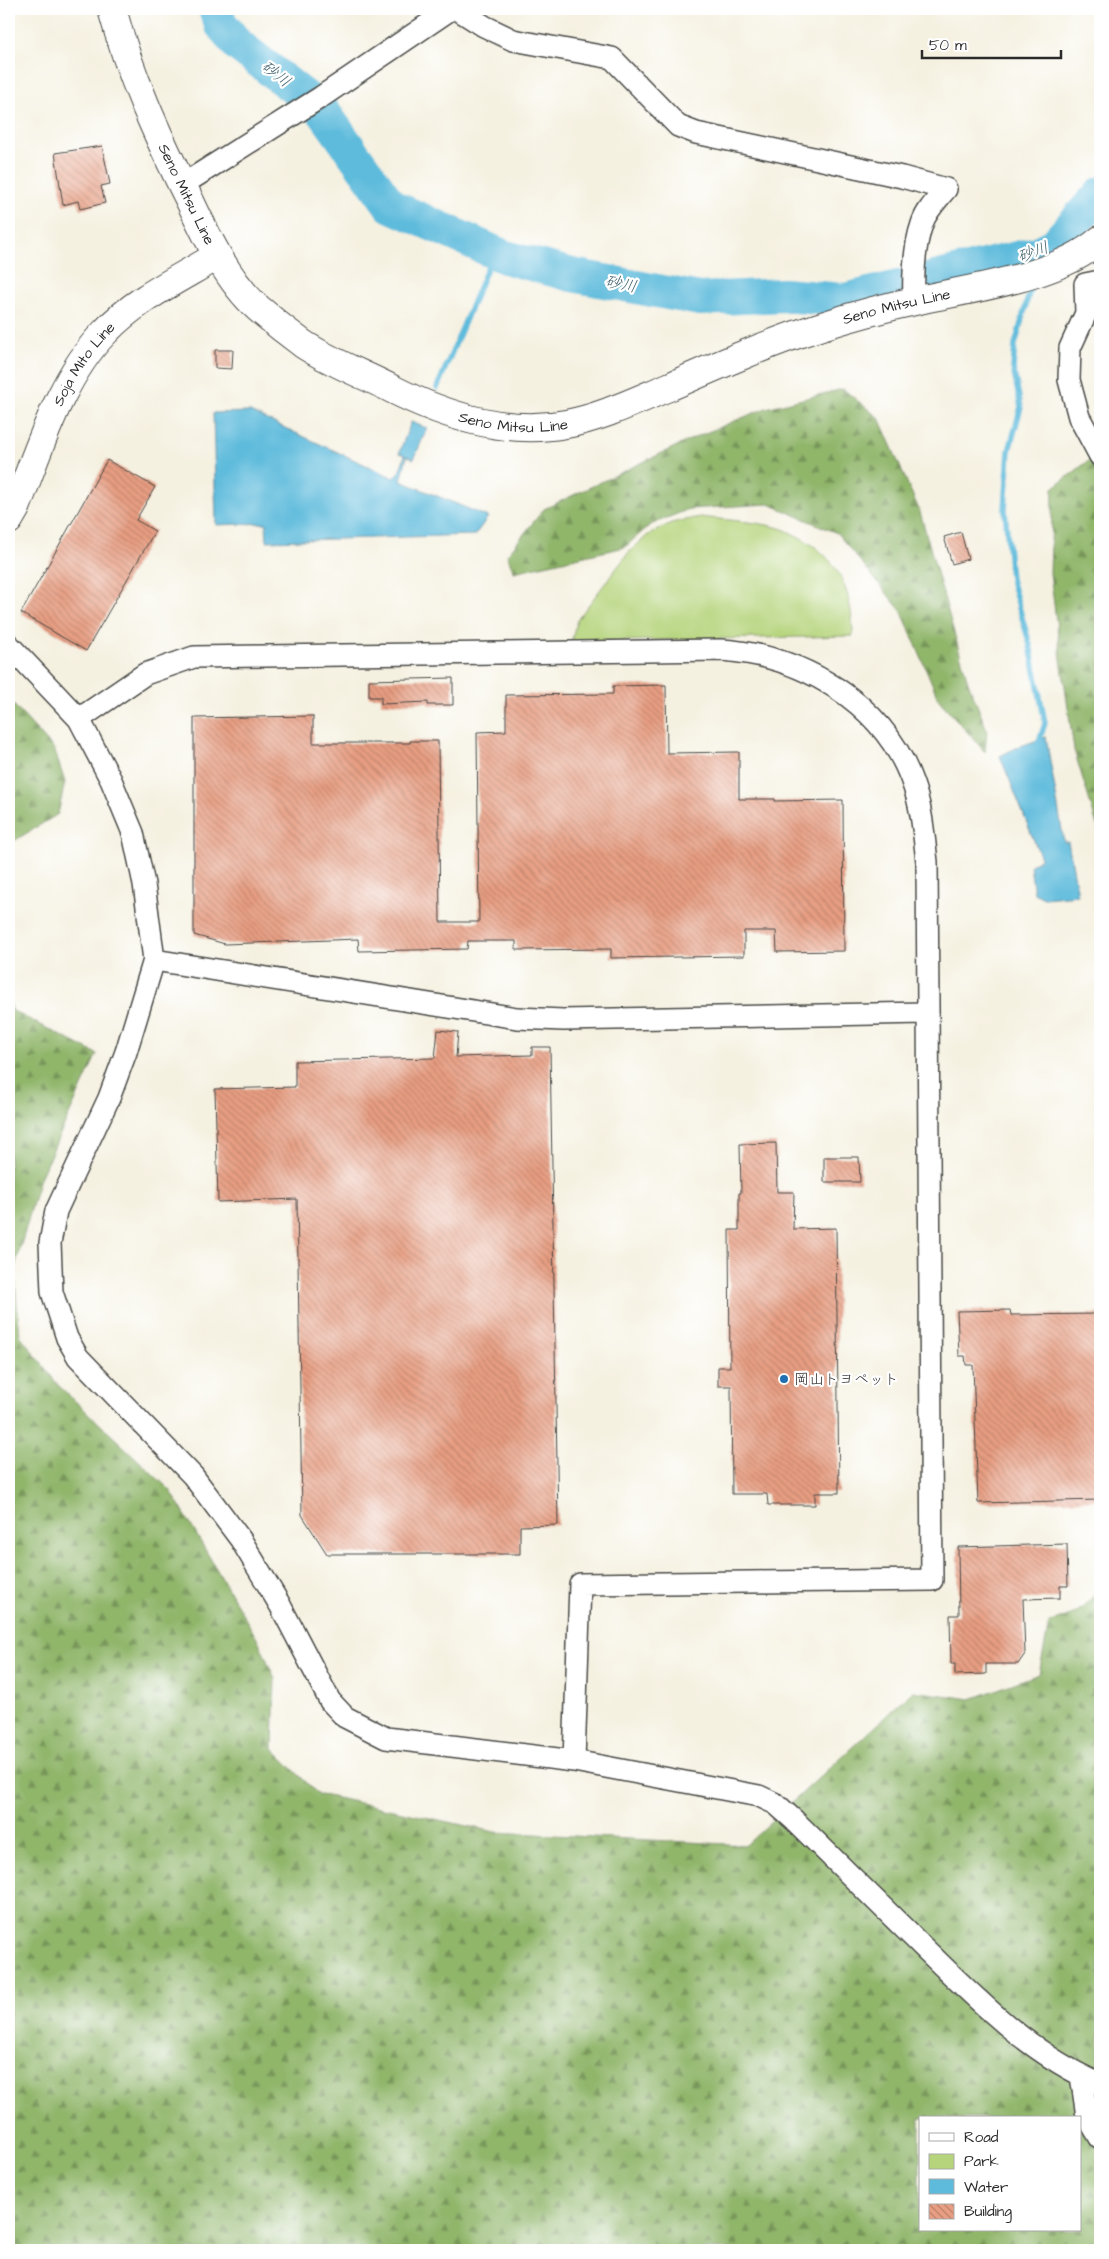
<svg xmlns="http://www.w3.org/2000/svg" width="1109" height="2259" font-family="'Architects Daughter','Klee One',sans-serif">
	<defs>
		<pattern id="forest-firs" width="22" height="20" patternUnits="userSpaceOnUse" patternTransform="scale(1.25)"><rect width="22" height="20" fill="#90b66b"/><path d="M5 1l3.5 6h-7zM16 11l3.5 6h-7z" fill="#769458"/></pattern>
		<pattern id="building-back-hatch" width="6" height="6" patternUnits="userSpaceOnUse" patternTransform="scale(1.25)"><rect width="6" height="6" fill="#e89e82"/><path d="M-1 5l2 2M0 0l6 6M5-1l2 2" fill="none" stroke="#bc816b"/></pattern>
	</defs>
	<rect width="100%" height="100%" fill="#fff"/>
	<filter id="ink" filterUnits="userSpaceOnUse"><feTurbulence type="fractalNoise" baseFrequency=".02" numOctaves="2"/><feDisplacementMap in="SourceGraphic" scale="10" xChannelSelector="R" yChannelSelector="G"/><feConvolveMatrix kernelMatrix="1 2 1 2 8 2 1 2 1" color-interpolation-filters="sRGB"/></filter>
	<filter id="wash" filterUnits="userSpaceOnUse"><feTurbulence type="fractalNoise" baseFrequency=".0096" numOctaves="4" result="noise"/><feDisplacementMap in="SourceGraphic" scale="20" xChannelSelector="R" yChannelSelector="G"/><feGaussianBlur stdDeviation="1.12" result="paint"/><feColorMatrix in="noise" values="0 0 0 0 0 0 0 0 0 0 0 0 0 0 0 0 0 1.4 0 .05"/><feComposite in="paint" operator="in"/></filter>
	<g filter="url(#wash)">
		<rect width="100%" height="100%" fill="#f5f1e1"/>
		<!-- green -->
		<path fill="#b5d47b" stroke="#708053" d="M700 517C725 520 752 521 776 527 785 529 793 534 801 538 841 560 852 593 853 636L571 642 577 620 629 552 648 535 671 523Z"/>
		<!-- forest -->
		<path fill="url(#forest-firs)" stroke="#5e704b" fill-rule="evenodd" d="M843 389 879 418 920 512 968 682 987 730 985 752 939 700 902 612 837 533 769 504 689 509 650 525 625 547 514 572 507 555 544 509 696 437 766 408Z
			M1100 452V835L1074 750 1061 659 1050 573 1053 488Z
			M9 700 54 749 65 782 58 814 9 844Z
			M9 1001 13 1011 97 1054 40 1178 14 1270 20 1335 57 1384 171 1491 259 1642 275 1679 273 1749 318 1794 495 1832 746 1845 913 1691 971 1699 1039 1674 1049 1623 1076 1613 1100 1590V2250H9ZM920 2118H1080V2230H920Z"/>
		<!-- water -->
		<path fill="#5ebbdc" stroke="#447384" d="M250 412 394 478 398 475 405 455 399 453 411 422 427 428 414 459 407 456 401 481 488 517 475 535 267 541 266 523 216 525 213 413Z
			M1046 737 1064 842H1068L1078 895 1044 898 1034 893 1030 866 1041 858 1000 756 1018 747Z"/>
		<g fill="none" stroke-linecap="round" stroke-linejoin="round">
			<!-- stream -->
			<path stroke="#5ebbdc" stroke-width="5.5" d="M1036 259 1037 253
				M1030 290 1015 345 1013 368 1021 407 1009 451 1005 510 1011 579 1030 645 1045 723 1038 745
				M437 388 494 252"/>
			<!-- river -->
			<path stroke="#5ebbdc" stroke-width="34" d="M215 9 221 24 238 45 322 110 391 206 505 257 572 275 700 299 783 295 845 300 1037 253 1055 244 1100 194"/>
		</g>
		<g id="blocks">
			<!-- building -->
			<path fill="url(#building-back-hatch)" d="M102 146 110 184 101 186 105 203 80 209 78 201 63 205 55 153Z
				M215 350H233L232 369 215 368Z
				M107 460 155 487 136 520 155 531 86 651 21 613Z
				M961 532 968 559 952 564 944 537Z
				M453 678V705H428V702L381 704V697H369V680Z
				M666 685 667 753 739 752V799H775V801L843 800 844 951 777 952 776 931H744V956L611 958V949L516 950V941H468L467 949 359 951 358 939 225 944 194 935V718L313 716V743H410V741H438L440 922H479L477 732 506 731V695L613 694V686Z
				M438 1030 458 1032 456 1057 532 1055V1047H550L558 1525 520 1526V1554H327L302 1515 297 1199 218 1202 215 1089 295 1087V1061L435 1058Z
				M776 1143 777 1192H794L793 1229 836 1228 839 1493H815V1505H768L767 1494H732L731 1386H718V1367H730L729 1230H739V1193H741L740 1144Z
				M824 1157H859L860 1182H824Z
				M1010 1310 1011 1315 1100 1314V1500L978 1503 973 1365H966L965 1356H959L957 1311Z
				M1067 1544 1068 1586H1060V1598L1023 1599 1025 1654 1018 1664H986V1674L955 1675V1664H951L950 1615H959L958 1547Z"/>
		</g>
	</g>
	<g filter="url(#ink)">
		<use href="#blocks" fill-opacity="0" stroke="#494946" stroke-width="1"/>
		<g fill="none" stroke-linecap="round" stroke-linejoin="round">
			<!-- minor casing -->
			<g stroke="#494946" stroke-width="24">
				<path id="minor" d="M457 9 484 26 513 40 612 58 678 126 696 133 902 177 946 189C937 200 926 211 922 224 914 247 913 276 914 301
					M182 185 321 97 451 9
					M1100 281 1085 284 1086 313 1070 348 1069 380 1079 417 1100 456
					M9 645 79 719 111 780 133 833 144 884 154 960 126 1052 109 1098 56 1211 50 1243 52 1292 67 1338 78 1357 193 1476 241 1540 280 1605 330 1701 345 1717 386 1738 574 1761 759 1796 776 1804 794 1820C836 1861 877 1902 919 1943 973 1996 1029 2054 1100 2084
					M79 719 145 674 194 657 721 650C802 655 885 703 913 784 922 809 924 836 927 862L932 1580 580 1584 574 1761
					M154 960 517 1018 563 1020 926 1013
					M1081 2076 1087 2116 1100 2138"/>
			</g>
			<!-- primary casing -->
			<g stroke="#494946" stroke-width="30">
				<g id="primary">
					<path id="s1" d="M112 9C130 76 158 137 189 199 206 235 228 282 259 309 273 321 288 333 303 344 330 362 363 374 392 389 446 416 505 435 566 424 603 417 637 400 671 386 721 364 771 342 822 326 853 316 886 307 919 300 973 288 1058 277 1100 240"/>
					<path id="s2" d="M9 520 16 508C39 449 61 376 106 331 136 299 179 279 217 256"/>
				</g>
			</g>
			<!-- minor -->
			<use href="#minor" stroke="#fff" stroke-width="21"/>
			<!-- primary -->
			<use href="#primary" stroke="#fff" stroke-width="28"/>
		</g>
	</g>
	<!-- markers -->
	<circle fill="#1f6fb2" stroke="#fff" stroke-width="2" cx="784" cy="1379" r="5"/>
	<g text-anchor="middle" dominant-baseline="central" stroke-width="4.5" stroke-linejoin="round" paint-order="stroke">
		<!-- street labels -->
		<g font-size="15" fill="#2b2b2b" stroke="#fff">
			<text stroke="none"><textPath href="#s1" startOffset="200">Seno Mitsu Line</textPath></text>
			<text stroke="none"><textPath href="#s1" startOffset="1025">Seno Mitsu Line</textPath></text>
			<text stroke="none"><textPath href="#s2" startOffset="174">Soja MIto Line</textPath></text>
			<text stroke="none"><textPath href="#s1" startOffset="620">Seno Mitsu Line</textPath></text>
		</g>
		<!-- poi labels -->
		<g font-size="15" fill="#2b2b2b" stroke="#fff" text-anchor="start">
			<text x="794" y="1379">岡山トヨペット</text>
		</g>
		<!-- water labels -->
		<g font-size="16" font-style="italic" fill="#3d5d69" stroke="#fff">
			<text transform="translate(276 74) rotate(38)">砂川</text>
			<text transform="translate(1033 252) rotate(-20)">砂川</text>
			<text transform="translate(621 284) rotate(11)">砂川</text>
		</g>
	</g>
	<!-- margin -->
	<rect width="1109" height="2259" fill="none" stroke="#fff" stroke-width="30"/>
	<!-- legend -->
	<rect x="919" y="2116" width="162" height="115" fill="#ffffff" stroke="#aaaaaa"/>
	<rect x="929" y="2133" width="25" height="8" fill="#ffffff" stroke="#aaaaaa"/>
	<text x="964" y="2142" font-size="15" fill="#2b2b2b">Road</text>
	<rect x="929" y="2154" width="25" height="15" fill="#b5d47b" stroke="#aaaaaa"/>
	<text x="964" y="2166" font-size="15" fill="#2b2b2b">Park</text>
	<rect x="929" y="2179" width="25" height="15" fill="#5ebbdc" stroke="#aaaaaa"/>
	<text x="964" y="2192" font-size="15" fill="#2b2b2b">Water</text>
	<rect x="929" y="2204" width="25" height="15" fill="url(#building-back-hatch)" stroke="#aaaaaa"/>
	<text x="964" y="2216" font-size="15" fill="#2b2b2b">Building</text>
	<!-- scale -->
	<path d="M922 50v8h139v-8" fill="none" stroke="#2b2b2b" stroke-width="2.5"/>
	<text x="929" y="50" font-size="15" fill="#2b2b2b" stroke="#ffffff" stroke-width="4" paint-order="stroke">50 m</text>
</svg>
